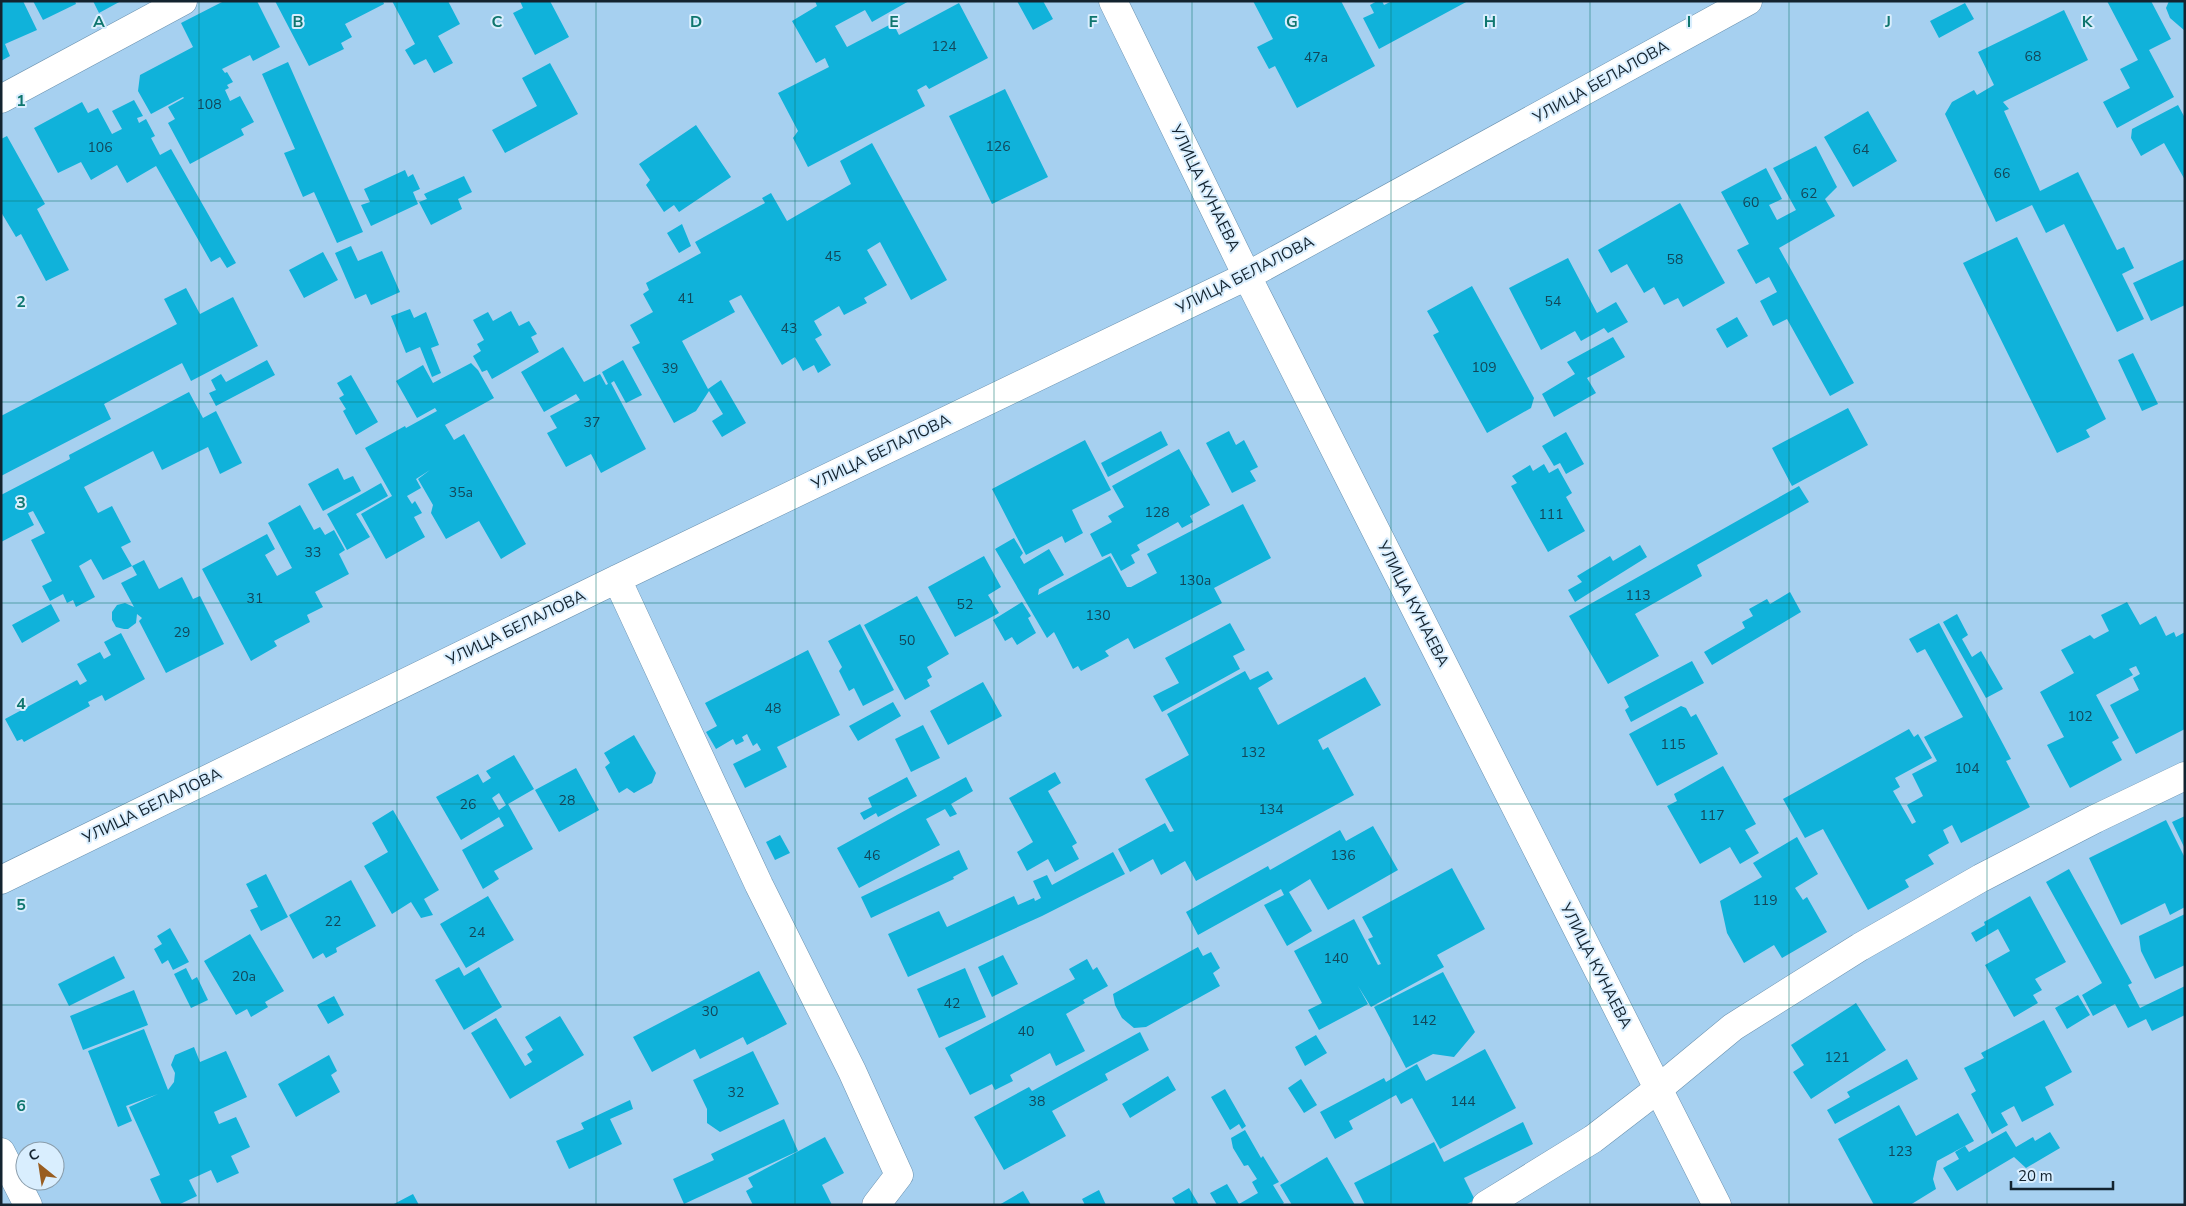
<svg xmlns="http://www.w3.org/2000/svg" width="2186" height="1206" font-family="'Nunito Sans',sans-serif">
	<rect width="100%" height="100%" fill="#a6d0f0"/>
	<!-- building -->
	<path fill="#10b2da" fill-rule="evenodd" d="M1 1H23L37 30 5 44 10 56 1 61Z
		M33 1H75L76 4 43 20Z
		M93 1H121L99 13Z
		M224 1H257L280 47 253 61 250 55 222 69 225 73 227 72 233 82 227 85 229 88 225 90 230 101 240 96 254 122 241 129 244 135 190 164 168 123 175 119 168 107 184 98 183 97 151 114 138 91 140 75 193 47 181 23Z
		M275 1H383L384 4 345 24 352 37 341 43 344 49 309 66Z
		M392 1H448L460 24 438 36 453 63 434 73 426 59 414 65 405 50 415 44Z
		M520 1H550L569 37 535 55 513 13 523 8Z
		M815 1H909L872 22 865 10 835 26 847 47 893 23 899 35 959 3 988 58 929 89 926 85 917 90 925 106 808 167 793 138 798 131 778 93 829 67 825 58 816 63 792 21 817 6Z
		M1017 1H1043L1053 19 1033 30Z
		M1253 1H1341L1375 66 1297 108 1275 66 1269 69 1257 47 1273 39Z
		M1377 1H1382L1384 5 1392 1H1468L1379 49 1363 18 1374 13 1370 5Z
		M2107 1H2151L2171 39 2149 50 2174 97 2117 128 2103 102 2130 88 2120 69 2138 60Z
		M2169 1H2185V31L2170 18 2166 8Z
		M1965 3 1974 19 1939 38 1930 21Z
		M2064 10 2088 60 2003 102 2009 109 2004 111 2040 191 2078 172 2117 250 2124 247 2134 268 2122 274 2144 319 2117 332 2064 224 2046 233 2032 205 1996 222 1945 114 1952 102 1974 90 1977 95 1994 85 1978 52Z
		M288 62 363 232 337 243 314 192 303 197 284 153 295 149 262 74Z
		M550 63 578 114 505 153 492 130 537 106 522 78Z
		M1005 89 1048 177 992 204 949 116Z
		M134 100 143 116 137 118 139 123 146 119 155 136 151 138 160 155 171 149 236 263 227 268 220 257 211 262 156 166 127 183 117 165 91 180 81 162 58 173 34 128 82 102 88 113 98 108 112 134 122 129 112 111Z
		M2178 105 2185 118V180L2164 143 2141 156 2131 138 2132 129Z
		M1868 111 1897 161 1853 187 1824 137Z
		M696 125 731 177 679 212 674 205 664 212 646 185 650 180 639 164Z
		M7 136 45 204 37 209 69 270 46 281 21 234 16 237 1 212V139Z
		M872 143 947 280 911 300 880 242 867 250 887 285 864 298 867 303 844 315 839 306 814 321 822 335 815 339 831 365 818 373 814 365 803 371 795 357 782 365 741 295 729 301 735 312 682 341 708 389 721 380 746 423 722 437 712 421 723 414 709 391 696 411 674 423 632 347 640 343 630 325 653 312 643 294 649 290 646 283 701 253 695 242 765 203 762 198 771 193 787 221 851 184 840 161Z
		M1816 146 1837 187 1825 199 1835 216 1779 248 1854 383 1830 396 1787 319 1773 326 1760 301 1777 292 1769 277 1756 284 1737 250 1749 244 1721 192 1766 168 1782 199 1769 205 1777 220 1796 210 1773 168Z
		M405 170 408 177 413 174 420 189 413 192 418 204 371 226 361 205 370 202 364 189Z
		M464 176 472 192 458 199 462 209 431 225 419 202 427 199 424 194Z
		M1680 203 1725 283 1683 307 1678 298 1664 305 1654 287 1644 293 1627 264 1611 273 1598 250Z
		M682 224 691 246 679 253 667 233Z
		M2017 237 2106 419 2086 430 2090 437 2057 453 1963 263Z
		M351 246 358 261 382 251 400 292 371 305 366 294 355 299 335 253Z
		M323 252 338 280 304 298 289 270Z
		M1568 258 1597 313 1616 302 1628 322 1608 333 1604 328 1581 341 1575 331 1541 350 1509 288Z
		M2185 259V305L2151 321 2133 283Z
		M1472 286 1534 398 1531 408 1487 433 1433 335 1439 332 1427 311Z
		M186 288 200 314 233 297 258 346 191 381 182 363 104 404 111 419 1 476V416L177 324 164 299Z
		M410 309 414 318 426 312 439 345 431 348 441 373 432 377 420 347 406 353 391 316Z
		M511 311 519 326 529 321 537 334 531 337 539 352 492 379 487 370 482 372 473 356 481 351 477 344 484 340 473 320 488 312 493 321Z
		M1737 317 1748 336 1727 348 1716 329Z
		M1613 337 1625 357 1587 378 1596 393 1554 417 1542 394 1575 374 1567 362Z
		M563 347 584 382 600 374 606 385 608 384 602 372 623 360 642 395 626 403 614 381 611 383 646 449 601 473 591 454 566 467 547 433 557 428 550 416 580 400 576 394 544 412 521 372Z
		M2133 353 2158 404 2142 411 2118 360Z
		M267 360 275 375 216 406 209 393 216 390 211 380 221 374 226 382Z
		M471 363 478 370 494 398 445 425 454 440 464 434 526 544 501 559 479 521 446 539 431 513 433 505 418 479 430 470 416 479 421 488 407 496 412 504 415 501 422 513 414 517 425 537 386 559 361 514 392 496 365 448 405 426 406 428 437 411 435 408 417 418 396 381 423 365 433 383Z
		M351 375 378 422 356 435 343 411 346 409 339 398 344 395 337 383Z
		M189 392 203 418 216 411 242 463 220 474 208 447 162 470 153 451 84 487 98 513 112 506 131 542 121 547 132 566 144 560 159 589 182 577 193 599 200 596 224 644 166 673 139 621 142 618 137 614 136 623 128 629H124L116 627 112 620V612L117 605 125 603 134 607 121 583 137 575 132 566 103 580 91 559 79 566 95 597 76 607 73 600 67 603 63 594 50 601 42 586 52 581 31 540 45 533 33 511 28 513 34 525 1 542V495L70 459 69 455Z
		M1848 408 1868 445 1792 486 1772 448Z
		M1161 431 1168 445 1108 477 1101 463Z
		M1229 431 1236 445 1244 440 1258 467 1250 471 1256 481 1232 493 1206 443Z
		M1566 432 1584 464 1566 474 1560 463 1554 466 1542 446Z
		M1085 440 1111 490 1072 510 1083 533 1065 543 1062 536 1026 555 992 489Z
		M1179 449 1210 505 1190 516 1193 522 1182 528 1178 522 1137 545 1140 550 1131 555 1135 563 1121 571 1111 553 1102 557 1090 534 1112 522 1108 516 1124 507 1112 486Z
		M1544 464 1549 473 1558 468 1572 493 1566 497 1585 531 1548 552 1511 486 1517 483 1512 476 1530 465 1533 471Z
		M338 468 344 480 353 476 361 491 323 511 308 484Z
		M381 483 388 496 356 514 370 537 347 550 327 514Z
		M1799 486 1809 502 1697 565 1702 576 1635 614 1659 656 1608 684 1569 616Z
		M1243 504 1271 558 1214 588 1222 603 1134 649 1128 638 1105 651 1109 656 1081 671 1078 666 1073 669 1054 632 1047 638 995 549 1014 538 1023 553 1020 557 1024 564 1049 549 1064 575 1039 589 1038 595 1110 556 1127 587H1131L1157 573 1147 554Z
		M300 505 314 530 320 527 325 535 334 530 345 550 339 554 349 574 315 592 323 607 307 615 310 622 274 641 277 646 251 661 202 569 267 534 275 549 265 555 277 576 292 568 268 523Z
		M1640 545 1647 557 1575 602 1568 590 1582 582 1577 576 1610 556 1613 561Z
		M984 556 1001 587 988 595 999 613 955 637 928 587Z
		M1790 592 1801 612 1712 665 1704 652 1745 628 1742 622 1753 616 1749 609 1767 599 1770 604Z
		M917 596 949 654 927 667 932 677 927 680 930 686 905 700 864 625Z
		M1022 602 1031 616 1028 618 1036 633 1017 645 1012 637 1005 641 993 620Z
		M2127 602 2140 625 2156 616 2166 636 2174 632 2176 637 2185 632V729L2136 754 2110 705 2139 690 2133 678 2140 674 2136 666 2129 669 2133 675 2096 695 2119 738 2112 742 2122 760 2070 788 2047 745 2064 737 2040 692 2074 673 2061 650 2090 635 2094 639 2109 631 2101 615Z
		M51 604 60 621 22 643 12 625Z
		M1957 614 1968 635 1962 639 1972 657 1981 651 2003 689 1986 698 1943 622Z
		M1230 623 1245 650 1233 656 1240 669 1162 712 1153 696 1179 683 1165 658Z
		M1939 623 2011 759 2006 761 2030 807 1961 843 1952 825 1943 830 1949 843 1928 855 1934 864 1905 880 1909 887 1868 910 1823 829 1805 838 1783 799 1909 729 1914 737 1918 734 1932 758 1895 778 1900 787 1893 791 1912 824 1916 822 1907 805 1923 796 1912 774 1937 761 1924 737 1963 717 1925 649 1917 653 1909 639Z
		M860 624 894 690 863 706 854 688 849 691 839 671 842 667 828 641Z
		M121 633 145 679 105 701 102 695 88 702 90 706 24 742 22 739 17 741 5 719 77 680 80 685 87 681 77 664 100 652 104 659 111 655 104 642Z
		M808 650 840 715 777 747 787 767 745 788 733 764 761 750 757 743 753 746 747 734 742 737 744 741 736 745 733 739 716 749 706 732 717 726 705 703Z
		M1692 661 1704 683 1631 722 1625 710 1629 707 1624 697Z
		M1245 671 1250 680 1268 671 1273 679 1258 688 1278 725 1365 677 1381 705 1318 740 1323 750 1328 747 1354 795 1196 881 1185 861 1161 875 1153 859 1130 872 1118 849 1165 823 1170 832 1174 831 1145 779 1189 755 1167 714Z
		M983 682 1002 716 948 745 930 711Z
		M893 702 901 716 858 741 849 726Z
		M1681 706 1686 708 1691 717 1696 714 1718 754 1657 786 1629 734Z
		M923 725 940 758 911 772 895 739Z
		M634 735 656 773 652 783 634 793 627 788 619 793 605 767 610 763 604 753Z
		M514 755 534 789 508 804 533 849 494 871 499 879 483 889 462 850 504 826 499 817 461 840 436 797 478 774 483 783 491 778 486 771ZM499 793 506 805 499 810 492 798Z
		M1723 766 1756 824 1745 830 1759 853 1740 864 1730 847 1700 864 1667 806 1677 801 1674 794Z
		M576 768 599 810 559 832 535 790Z
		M1055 772 1061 783 1048 791 1077 843 1072 846 1079 859 1055 872 1048 859 1027 871 1017 852 1033 842 1009 798Z
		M907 777 917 796 878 817 876 813 864 820 860 813 872 807 868 798Z
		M966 777 973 791 951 804 957 814 950 817 945 809 926 819 940 845 859 888 837 848Z
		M393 810 439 890 424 899 433 915 421 918 411 902 392 914 364 866 388 852 372 823Z
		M2185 816V849L2172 822Z
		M2166 820 2185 858V907L2170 915 2165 903 2121 925 2089 858Z
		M1373 826 1398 870 1328 910 1310 879 1289 892 1312 931 1287 946 1264 905 1284 895 1281 889 1198 935 1186 912 1268 866 1270 870 1340 830 1346 841Z
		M780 835 790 853 775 860 766 842Z
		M1797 837 1818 874 1795 888 1803 900 1807 897 1827 932 1782 958 1774 945 1744 963 1727 933 1720 901 1762 877 1753 863Z
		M959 850 968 869 953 877 954 879 871 918 861 897Z
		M1113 852 1125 874 1042 916 908 977 888 934 939 911 947 927 1014 896 1018 905 1034 898 1035 901 1041 898 1033 881 1047 875 1052 885Z
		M1452 868 1485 929 1437 955 1444 967 1371 1007 1358 986 1368 1004 1319 1030 1308 1010 1322 1003 1294 951 1354 919 1378 965 1381 964 1368 939 1373 937 1362 917Z
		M2069 869 2132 983 2128 985 2140 1008 2185 986V1015L2152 1031 2146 1019 2128 1028 2115 1004 2093 1016 2082 995 2102 983 2046 882Z
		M266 874 288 917 261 931 250 910 258 907 246 884Z
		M351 880 376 926 336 948 337 952 326 958 323 953 313 959 289 915Z
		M488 896 514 940 466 968 440 924Z
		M2030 896 2066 962 2035 979 2042 990 2033 995 2038 1003 2014 1017 1985 965 2010 951 1998 929 1976 942 1971 933 1985 925 1984 922Z
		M2185 914V965L2155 979 2141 951 2139 936Z
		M170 928 189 962 173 970 168 960 162 964 154 949 162 944 157 936Z
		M250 934 284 991 265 1002 268 1007 251 1017 247 1009 236 1015 204 961Z
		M1198 947 1203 956 1211 952 1220 968 1213 973 1220 986 1146 1027 1134 1028 1122 1018 1115 1005 1113 994Z
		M1003 955 1018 984 992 997 978 967Z
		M114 956 125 978 69 1006 58 984Z
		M1087 959 1093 970 1097 967 1108 986 1083 1000 1085 1003 1066 1014 1085 1051 1056 1066 1050 1053 1010 1075 1013 1081 995 1090 992 1084 970 1095 945 1048 1075 979 1069 969Z
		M459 967 464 976 479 967 502 1007 464 1030 435 980Z
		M186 968 192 980 197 977 208 1000 191 1008 174 974Z
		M965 968 986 1017 939 1038 917 989Z
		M759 971 787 1024 747 1045 743 1037 700 1059 695 1049 652 1072 633 1037Z
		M1443 972 1475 1032 1454 1057 1433 1054 1406 1068 1374 1007Z
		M134 990 148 1025 83 1050 70 1016Z
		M2078 995 2090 1015 2067 1029 2055 1008Z
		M334 996 344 1015 328 1024 317 1005Z
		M1856 1003 1886 1050 1811 1099 1793 1072 1804 1065 1791 1045Z
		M560 1016 584 1055 510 1099 471 1033 496 1018 525 1066 532 1062 527 1054 533 1050 525 1037Z
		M2044 1020 2072 1072 2045 1087 2054 1105 2022 1122 2014 1106 2001 1113 2008 1125 1992 1134 1971 1094 1976 1091 1964 1068 1984 1058 1981 1053Z
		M144 1029 168 1090 174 1082 175 1073 171 1065 175 1055 194 1047 200 1062 226 1051 247 1097 214 1112 219 1124 236 1117 250 1147 231 1156 239 1173 217 1183 211 1170 189 1180 197 1196 178 1205H162L150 1179 160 1175 129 1107 158 1094 126 1106 132 1121 118 1127 88 1051Z
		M1140 1032 1149 1050 1105 1074 1108 1080 1052 1111 1066 1136 1004 1170 974 1117 1029 1087 1032 1091Z
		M1316 1035 1327 1053 1305 1066 1295 1047Z
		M1485 1049 1516 1108 1440 1149 1412 1098 1401 1104 1396 1095 1349 1121 1353 1129 1335 1139 1320 1112 1384 1078 1386 1082 1417 1064 1426 1081Z
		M753 1051 779 1104 720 1132 707 1123V1109L693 1080Z
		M329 1055 337 1071 331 1075 340 1092 296 1117 278 1084Z
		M1907 1059 1918 1079 1835 1124 1827 1110 1850 1097 1847 1092Z
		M1168 1076 1176 1090 1130 1118 1122 1104Z
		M1301 1079 1317 1105 1304 1113 1288 1088Z
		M1225 1089 1246 1126 1242 1129 1239 1124 1230 1130 1211 1097Z
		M630 1100 633 1109 610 1119 622 1144 569 1169 556 1141 584 1129 581 1123Z
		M1899 1105 1916 1136 1958 1113 1974 1141 1937 1161 1933 1179 1936 1189 1910 1205H1874L1838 1139Z
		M784 1119 798 1151 684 1204 673 1179 714 1160 711 1154Z
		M1523 1122 1533 1144 1464 1178 1475 1200 1465 1205H1365L1354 1183 1434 1142 1444 1162Z
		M1245 1130 1261 1158 1263 1156 1279 1182 1273 1185 1284 1203 1281 1205H1217L1210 1193 1227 1184 1239 1204 1258 1193 1252 1182 1257 1179 1248 1165 1244 1166 1233 1148 1231 1138Z
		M2006 1131 2016 1147 2033 1137 2035 1141 2050 1132 2060 1148 2026 1168 2014 1157 1957 1191 1943 1168 1959 1159 1955 1152 1965 1146 1969 1152Z
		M825 1137 844 1173 822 1185 832 1205H753L746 1191 753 1187 748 1178Z
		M1327 1157 1355 1205H1292L1280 1185Z
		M1189 1188 1199 1205H1176L1172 1198Z
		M1099 1190 1106 1205H1085L1082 1199Z
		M1023 1191 1031 1205H999Z
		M413 1194 419 1205H392Z"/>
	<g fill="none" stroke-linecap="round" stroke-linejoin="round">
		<!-- minor casing -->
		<g stroke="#6a92b0" stroke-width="29">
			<path id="minor" d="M1113 1 1247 276 1717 1205
				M1 99 183 1
				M617 579 759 885 852 1071 899 1175 876 1205
				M1 880 617 579 1247 276 1748 1
				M1 1152 28 1205
				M1486 1205 1593 1139 1658 1089 1733 1027 1860 947 1981 878 2095 819 2185 776"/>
		</g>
		<!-- minor -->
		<use href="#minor" stroke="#fff" stroke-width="28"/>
	</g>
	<!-- grid -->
	<path fill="none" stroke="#0f766e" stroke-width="1" stroke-opacity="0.55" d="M199 1V1205M397 1V1205M596 1V1205M795 1V1205M994 1V1205M1192 1V1205M1391 1V1205M1590 1V1205M1789 1V1205M1987 1V1205M1 201H2185M1 402H2185M1 603H2185M1 804H2185M1 1005H2185"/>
	<g text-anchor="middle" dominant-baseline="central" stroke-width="4" stroke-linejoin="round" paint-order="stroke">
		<!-- number labels -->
		<g font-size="14" fill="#12475a">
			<text x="944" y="46">124</text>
			<text x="2033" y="56">68</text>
			<text x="1316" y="57">47а</text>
			<text x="209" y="104">108</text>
			<text x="998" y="146">126</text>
			<text x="100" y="147">106</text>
			<text x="1861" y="149">64</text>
			<text x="2002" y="173">66</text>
			<text x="1809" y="193">62</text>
			<text x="1751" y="202">60</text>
			<text x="833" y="256">45</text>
			<text x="1675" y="259">58</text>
			<text x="686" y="298">41</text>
			<text x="1553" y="301">54</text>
			<text x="789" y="328">43</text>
			<text x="1484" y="367">109</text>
			<text x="670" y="368">39</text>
			<text x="592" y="422">37</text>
			<text x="461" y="492">35а</text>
			<text x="1157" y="512">128</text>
			<text x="1551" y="514">111</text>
			<text x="313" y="552">33</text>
			<text x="1195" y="580">130а</text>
			<text x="1638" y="595">113</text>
			<text x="255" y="598">31</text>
			<text x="965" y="604">52</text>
			<text x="1098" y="615">130</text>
			<text x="182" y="632">29</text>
			<text x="907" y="640">50</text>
			<text x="773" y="708">48</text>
			<text x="2080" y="716">102</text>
			<text x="1673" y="744">115</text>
			<text x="1253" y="752">132</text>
			<text x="1967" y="768">104</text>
			<text x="567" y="800">28</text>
			<text x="468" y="804">26</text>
			<text x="1271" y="809">134</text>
			<text x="1712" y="815">117</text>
			<text x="872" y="855">46</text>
			<text x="1343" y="855">136</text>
			<text x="1765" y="900">119</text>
			<text x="333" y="921">22</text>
			<text x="477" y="932">24</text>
			<text x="1336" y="958">140</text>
			<text x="244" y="976">20а</text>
			<text x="952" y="1003">42</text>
			<text x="710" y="1011">30</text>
			<text x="1424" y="1020">142</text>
			<text x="1026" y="1031">40</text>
			<text x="1837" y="1057">121</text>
			<text x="736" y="1092">32</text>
			<text x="1037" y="1101">38</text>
			<text x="1463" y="1101">144</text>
			<text x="1900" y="1151">123</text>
		</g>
		<!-- street labels -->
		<g font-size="16" fill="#13232f" stroke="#d9eefe">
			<text transform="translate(1601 82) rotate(-29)">УЛИЦА БЕЛАЛОВА</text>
			<text transform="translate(1205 188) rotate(64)">УЛИЦА КУНАЕВА</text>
			<text transform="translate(1245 275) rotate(-27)">УЛИЦА БЕЛАЛОВА</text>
			<text transform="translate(881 452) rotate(-26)">УЛИЦА БЕЛАЛОВА</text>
			<text transform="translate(1413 604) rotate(63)">УЛИЦА КУНАЕВА</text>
			<text transform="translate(516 628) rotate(-26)">УЛИЦА БЕЛАЛОВА</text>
			<text transform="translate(152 806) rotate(-26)">УЛИЦА БЕЛАЛОВА</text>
			<text transform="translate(1596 966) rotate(63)">УЛИЦА КУНАЕВА</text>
		</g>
	</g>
	<g font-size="16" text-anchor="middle" font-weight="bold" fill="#0f766e" stroke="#d9eefe" stroke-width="4" stroke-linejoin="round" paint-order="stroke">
		<text x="99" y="27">A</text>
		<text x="298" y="27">B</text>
		<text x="497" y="27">C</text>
		<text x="696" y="27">D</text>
		<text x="894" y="27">E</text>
		<text x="1093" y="27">F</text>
		<text x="1292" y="27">G</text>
		<text x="1490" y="27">H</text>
		<text x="1689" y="27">I</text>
		<text x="1888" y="27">J</text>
		<text x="2087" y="27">K</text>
		<text x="21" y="106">1</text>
		<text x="21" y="307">2</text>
		<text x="21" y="508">3</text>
		<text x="21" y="709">4</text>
		<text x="21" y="910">5</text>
		<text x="21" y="1111">6</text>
	</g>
	<!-- border -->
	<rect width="2186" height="1206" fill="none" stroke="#13232f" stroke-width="5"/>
	<!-- north arrow -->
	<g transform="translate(40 1166) rotate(330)"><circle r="24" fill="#d9eefe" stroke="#8a9dab"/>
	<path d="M0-4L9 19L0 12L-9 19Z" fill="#995d20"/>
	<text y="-8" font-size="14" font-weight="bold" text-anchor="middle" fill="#13232f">С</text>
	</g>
	<!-- scale -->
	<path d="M2011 1181v8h102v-8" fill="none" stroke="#13232f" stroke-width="2.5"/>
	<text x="2018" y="1181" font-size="15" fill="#13232f" stroke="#d9eefe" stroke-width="4" paint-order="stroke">20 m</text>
</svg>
